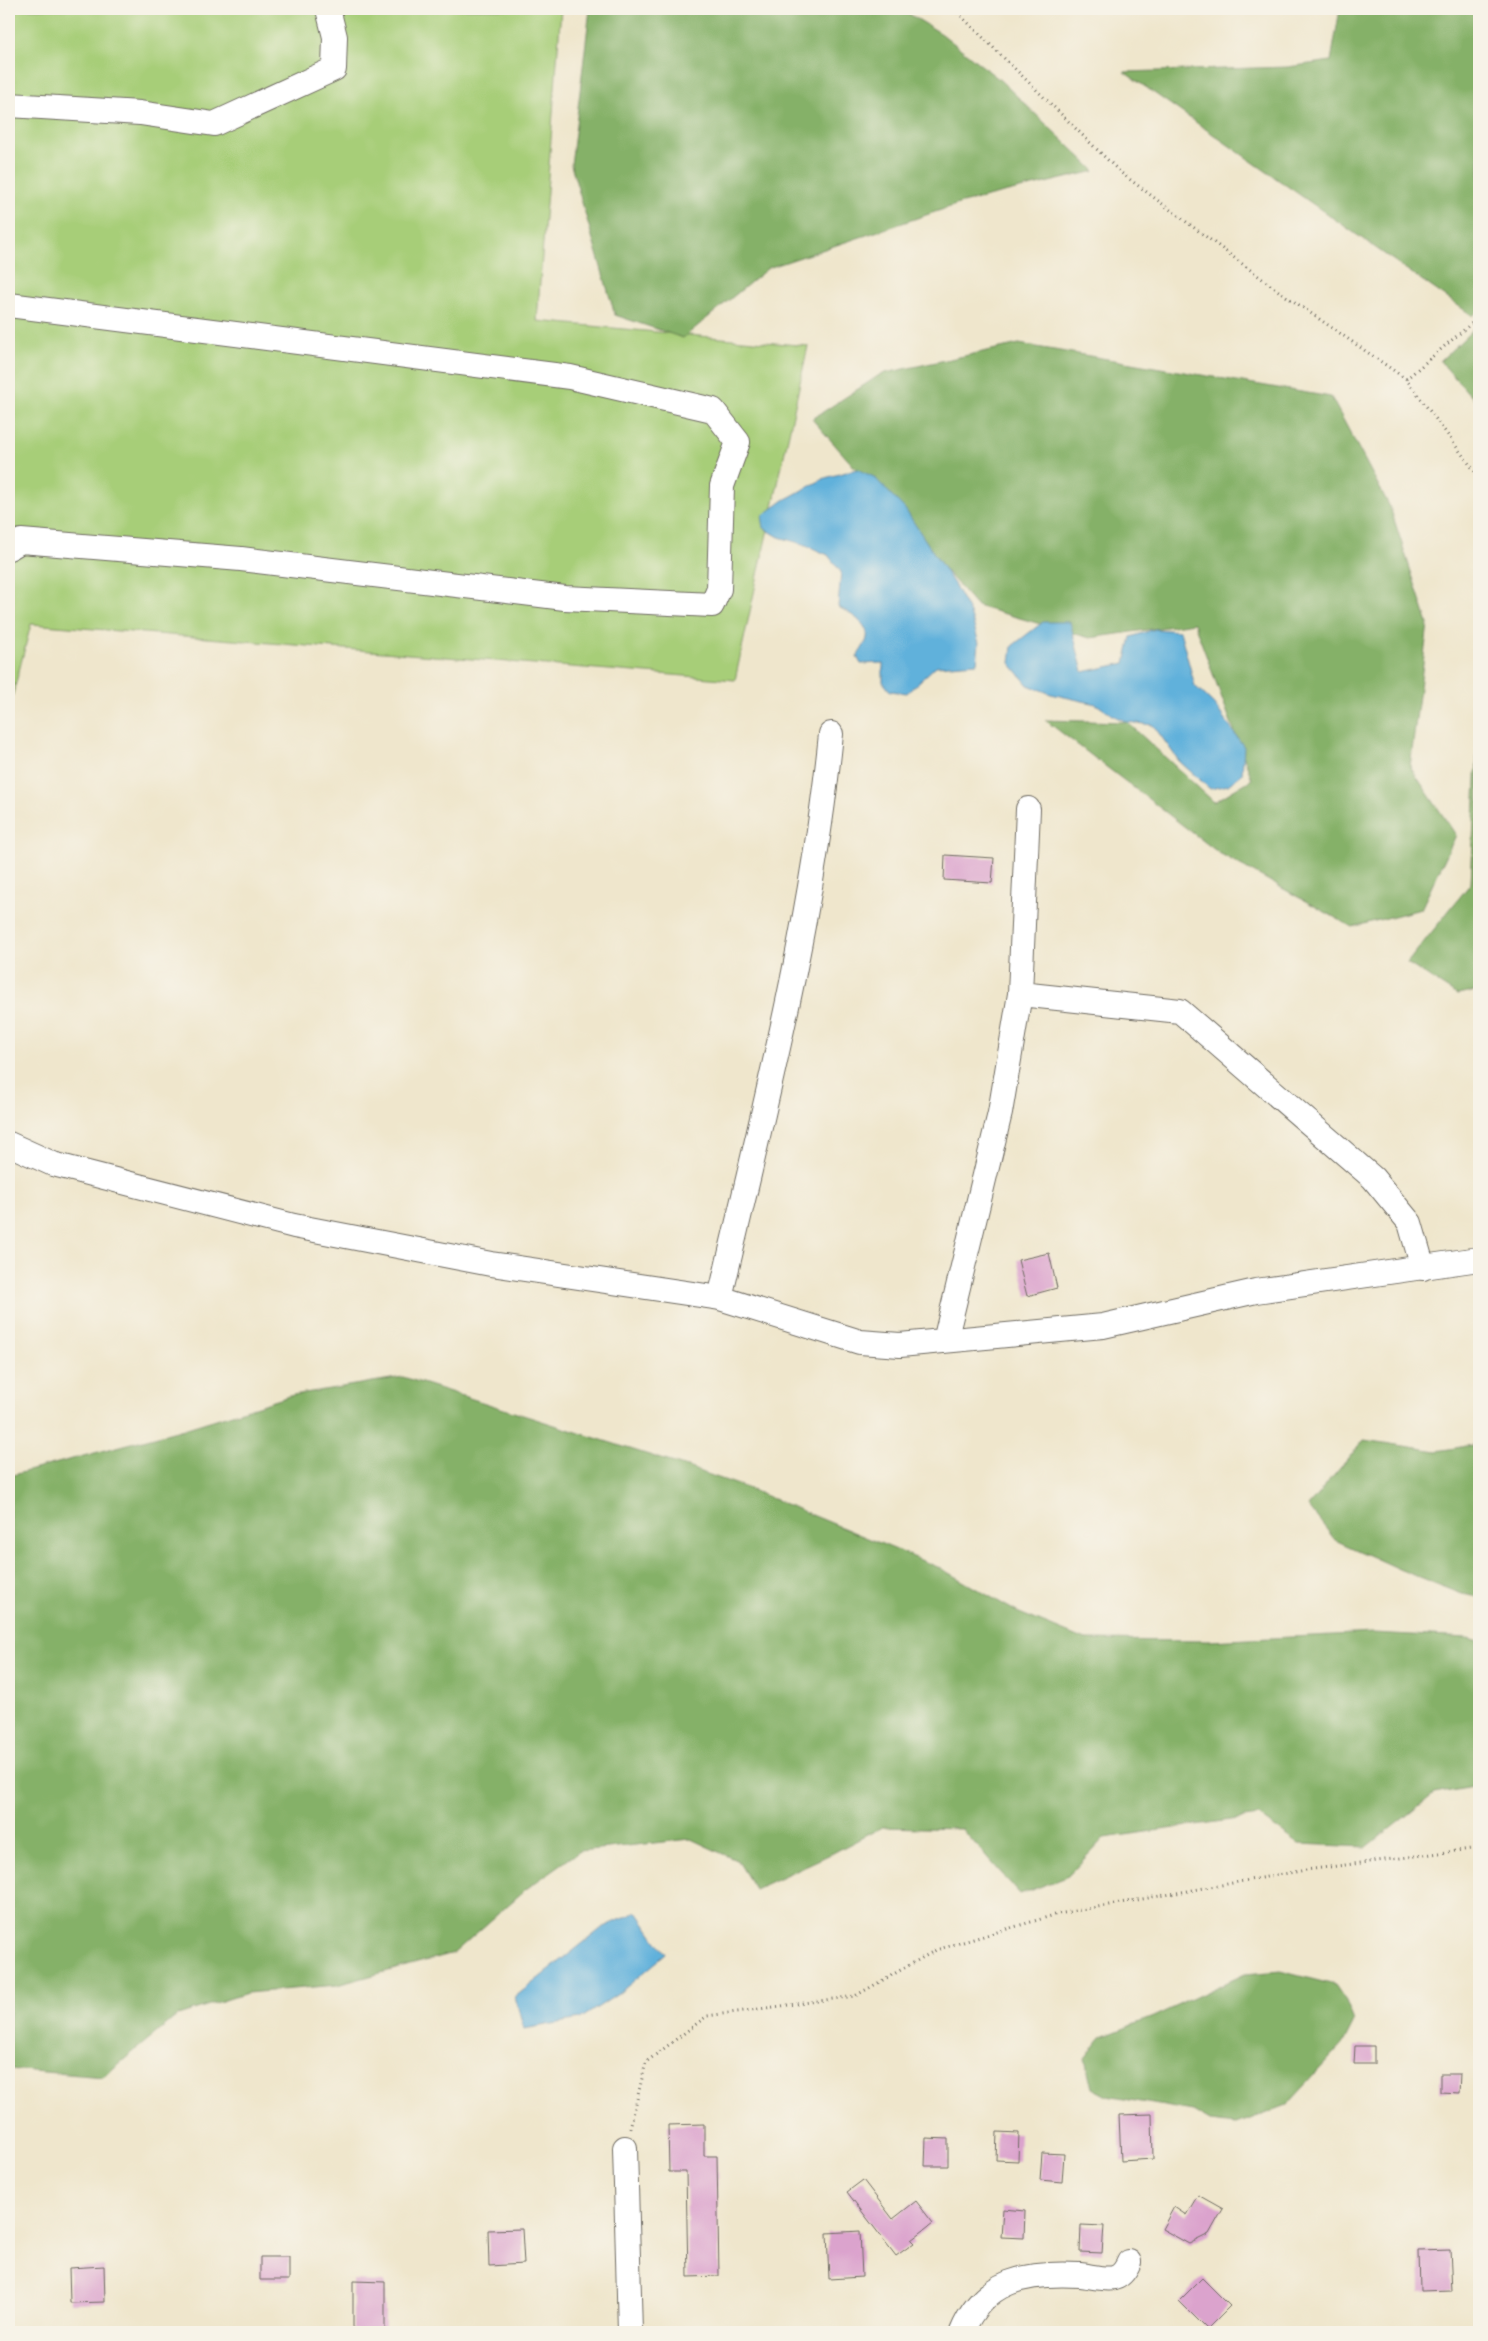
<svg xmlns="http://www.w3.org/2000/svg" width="1488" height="2341" font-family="'Shantell Sans',sans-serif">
	<rect width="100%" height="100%" fill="#f7f3e8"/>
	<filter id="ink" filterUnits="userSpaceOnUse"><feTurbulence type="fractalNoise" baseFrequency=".02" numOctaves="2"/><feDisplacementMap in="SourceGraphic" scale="10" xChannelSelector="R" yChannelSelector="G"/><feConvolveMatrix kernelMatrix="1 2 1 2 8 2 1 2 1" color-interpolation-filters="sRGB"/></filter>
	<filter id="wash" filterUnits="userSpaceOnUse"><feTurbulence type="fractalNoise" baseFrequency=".0096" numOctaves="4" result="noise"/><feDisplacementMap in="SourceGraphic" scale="20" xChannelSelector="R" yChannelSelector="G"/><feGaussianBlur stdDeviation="1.12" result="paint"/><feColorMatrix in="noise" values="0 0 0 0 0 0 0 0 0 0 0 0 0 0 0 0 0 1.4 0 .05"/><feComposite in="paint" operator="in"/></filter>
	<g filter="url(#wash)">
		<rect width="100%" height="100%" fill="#efe6cc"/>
		<!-- green -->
		<path fill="#a7ce78" stroke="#697c52" d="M9 9H561L537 321 808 346 735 680 31 624 9 710Z"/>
		<!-- forest -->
		<path fill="#85b168" stroke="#586e4a" d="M590 9H901L942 34 1000 80 1095 171 962 203 768 268 683 338 615 315 571 165Z
			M1340 9H1479V310L1473 316 1124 72 1288 67 1331 61Z
			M1479 324V405L1440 361Z
			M1019 344 1331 397 1390 507 1428 624 1410 767 1456 835 1421 909 1352 927 1219 853 1045 720 1127 722 1214 802 1252 779 1194 623 1090 638 977 606 812 419 881 374Z
			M1479 716V991L1457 995 1407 963 1471 883Z
			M403 1377 687 1467 747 1488 940 1568 1017 1612 1085 1640 1208 1641 1374 1633 1468 1638 1479 1641V1786L1434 1794 1367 1847 1299 1844 1259 1816 1104 1838 1067 1877 1020 1894 962 1829 882 1827 833 1853 755 1889 738 1861 691 1839 580 1851 526 1889 454 1953 337 1985 247 1993 178 2015 103 2077 9 2069V1476L184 1429 293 1395Z
			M1364 1440 1437 1451 1479 1444V1597L1462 1594 1401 1570 1335 1540 1308 1506Z
			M1280 1971 1335 1985 1346 2001 1354 2021 1342 2045 1286 2105 1236 2124 1210 2121 1193 2111 1107 2096 1092 2088 1085 2058 1102 2037 1153 2017 1245 1974Z"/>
		<!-- water -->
		<path fill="#60b1db" stroke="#466e83" d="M857 469 874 477 905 509 954 584 970 613 979 643 977 663 936 666 907 693 890 691 883 682V663L861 664 857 657C860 651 866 644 867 638 870 624 848 612 838 607L841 572 828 555 803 544 779 537 764 528 762 516 784 500 825 478Z
			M1043 622H1070L1083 672 1125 663 1131 637 1155 629 1180 631 1195 686 1214 704 1244 747 1242 774 1228 785 1210 789 1179 761 1153 725 1127 722 1112 715 1096 704 1051 694 1028 685 1010 663 1012 646Z
			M637 1912 666 1954 618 1994 580 2019 524 2029 515 1997 602 1928Z"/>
		<g id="blocks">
			<!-- building -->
			<path fill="#dba3cd" d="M945 855 994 858 992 883 944 880Z
				M1049 1253 1057 1288 1027 1296 1018 1260Z
				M1355 2046H1374V2064H1354Z
				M1440 2074H1460L1459 2093 1440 2092Z
				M1152 2114 1153 2159 1121 2161 1119 2115Z
				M704 2124V2156H717L719 2276 688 2277 686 2172H669L668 2125Z
				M997 2132 1019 2133 1018 2161 996 2160Z
				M926 2138 948 2139V2166H925Z
				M1042 2153 1064 2154 1062 2182 1040 2180Z
				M863 2180 893 2219 916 2201 933 2223 911 2240 914 2243 896 2256 847 2192Z
				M1198 2195 1223 2209 1209 2234 1189 2244 1162 2229 1174 2207 1186 2215Z
				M1003 2209 1025 2211 1024 2238 1001 2237Z
				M1081 2225 1104 2226 1102 2253 1080 2252Z
				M522 2229 524 2264 489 2266 488 2230Z
				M860 2231 862 2277 829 2279 827 2233Z
				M1450 2250 1452 2290 1420 2291 1419 2251Z
				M260 2257H289V2280H260Z
				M104 2266 105 2302 70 2303 69 2268Z
				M1202 2278 1230 2306 1207 2329 1179 2301Z
				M353 2281 385 2282V2330H353Z"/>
		</g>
	</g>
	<g filter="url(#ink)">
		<use href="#blocks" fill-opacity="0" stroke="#706c63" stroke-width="1"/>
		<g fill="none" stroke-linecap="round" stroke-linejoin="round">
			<!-- street casing -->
			<g stroke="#706c63" stroke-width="26">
				<path id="street" d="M9 105 140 113 214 124 334 69 335 37 328 9
					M9 305 570 377 713 410 738 442 722 486 719 589 712 605 565 598 241 559 21 541 9 548
					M1020 994 1180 1011 1373 1178 1410 1223 1423 1268
					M9 1144 53 1164 294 1226 491 1264 720 1298 860 1342 900 1345 1103 1326 1256 1291 1479 1259
					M720 1298C763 1112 812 926 831 734
					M945 1341 1000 1113 1020 994 1028 809
					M625 2148 630 2332
					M962 2332C984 2279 1028 2272 1080 2275 1090 2276 1105 2280 1114 2278 1122 2276 1126 2269 1129 2262"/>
			</g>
			<!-- path -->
			<path stroke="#706c63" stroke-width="3" stroke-dasharray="1 4" stroke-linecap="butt" d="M954 9 1120 172 1273 287 1406 379 1479 477
				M1406 379 1479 317
				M630 2128 646 2062 707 2016 855 1996 936 1950 1058 1914 1306 1870 1479 1848"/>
			<!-- street -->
			<use href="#street" stroke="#fff" stroke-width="24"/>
		</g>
	</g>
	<!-- margin -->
	<rect width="1488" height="2341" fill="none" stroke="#f7f3e8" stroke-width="30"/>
</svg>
